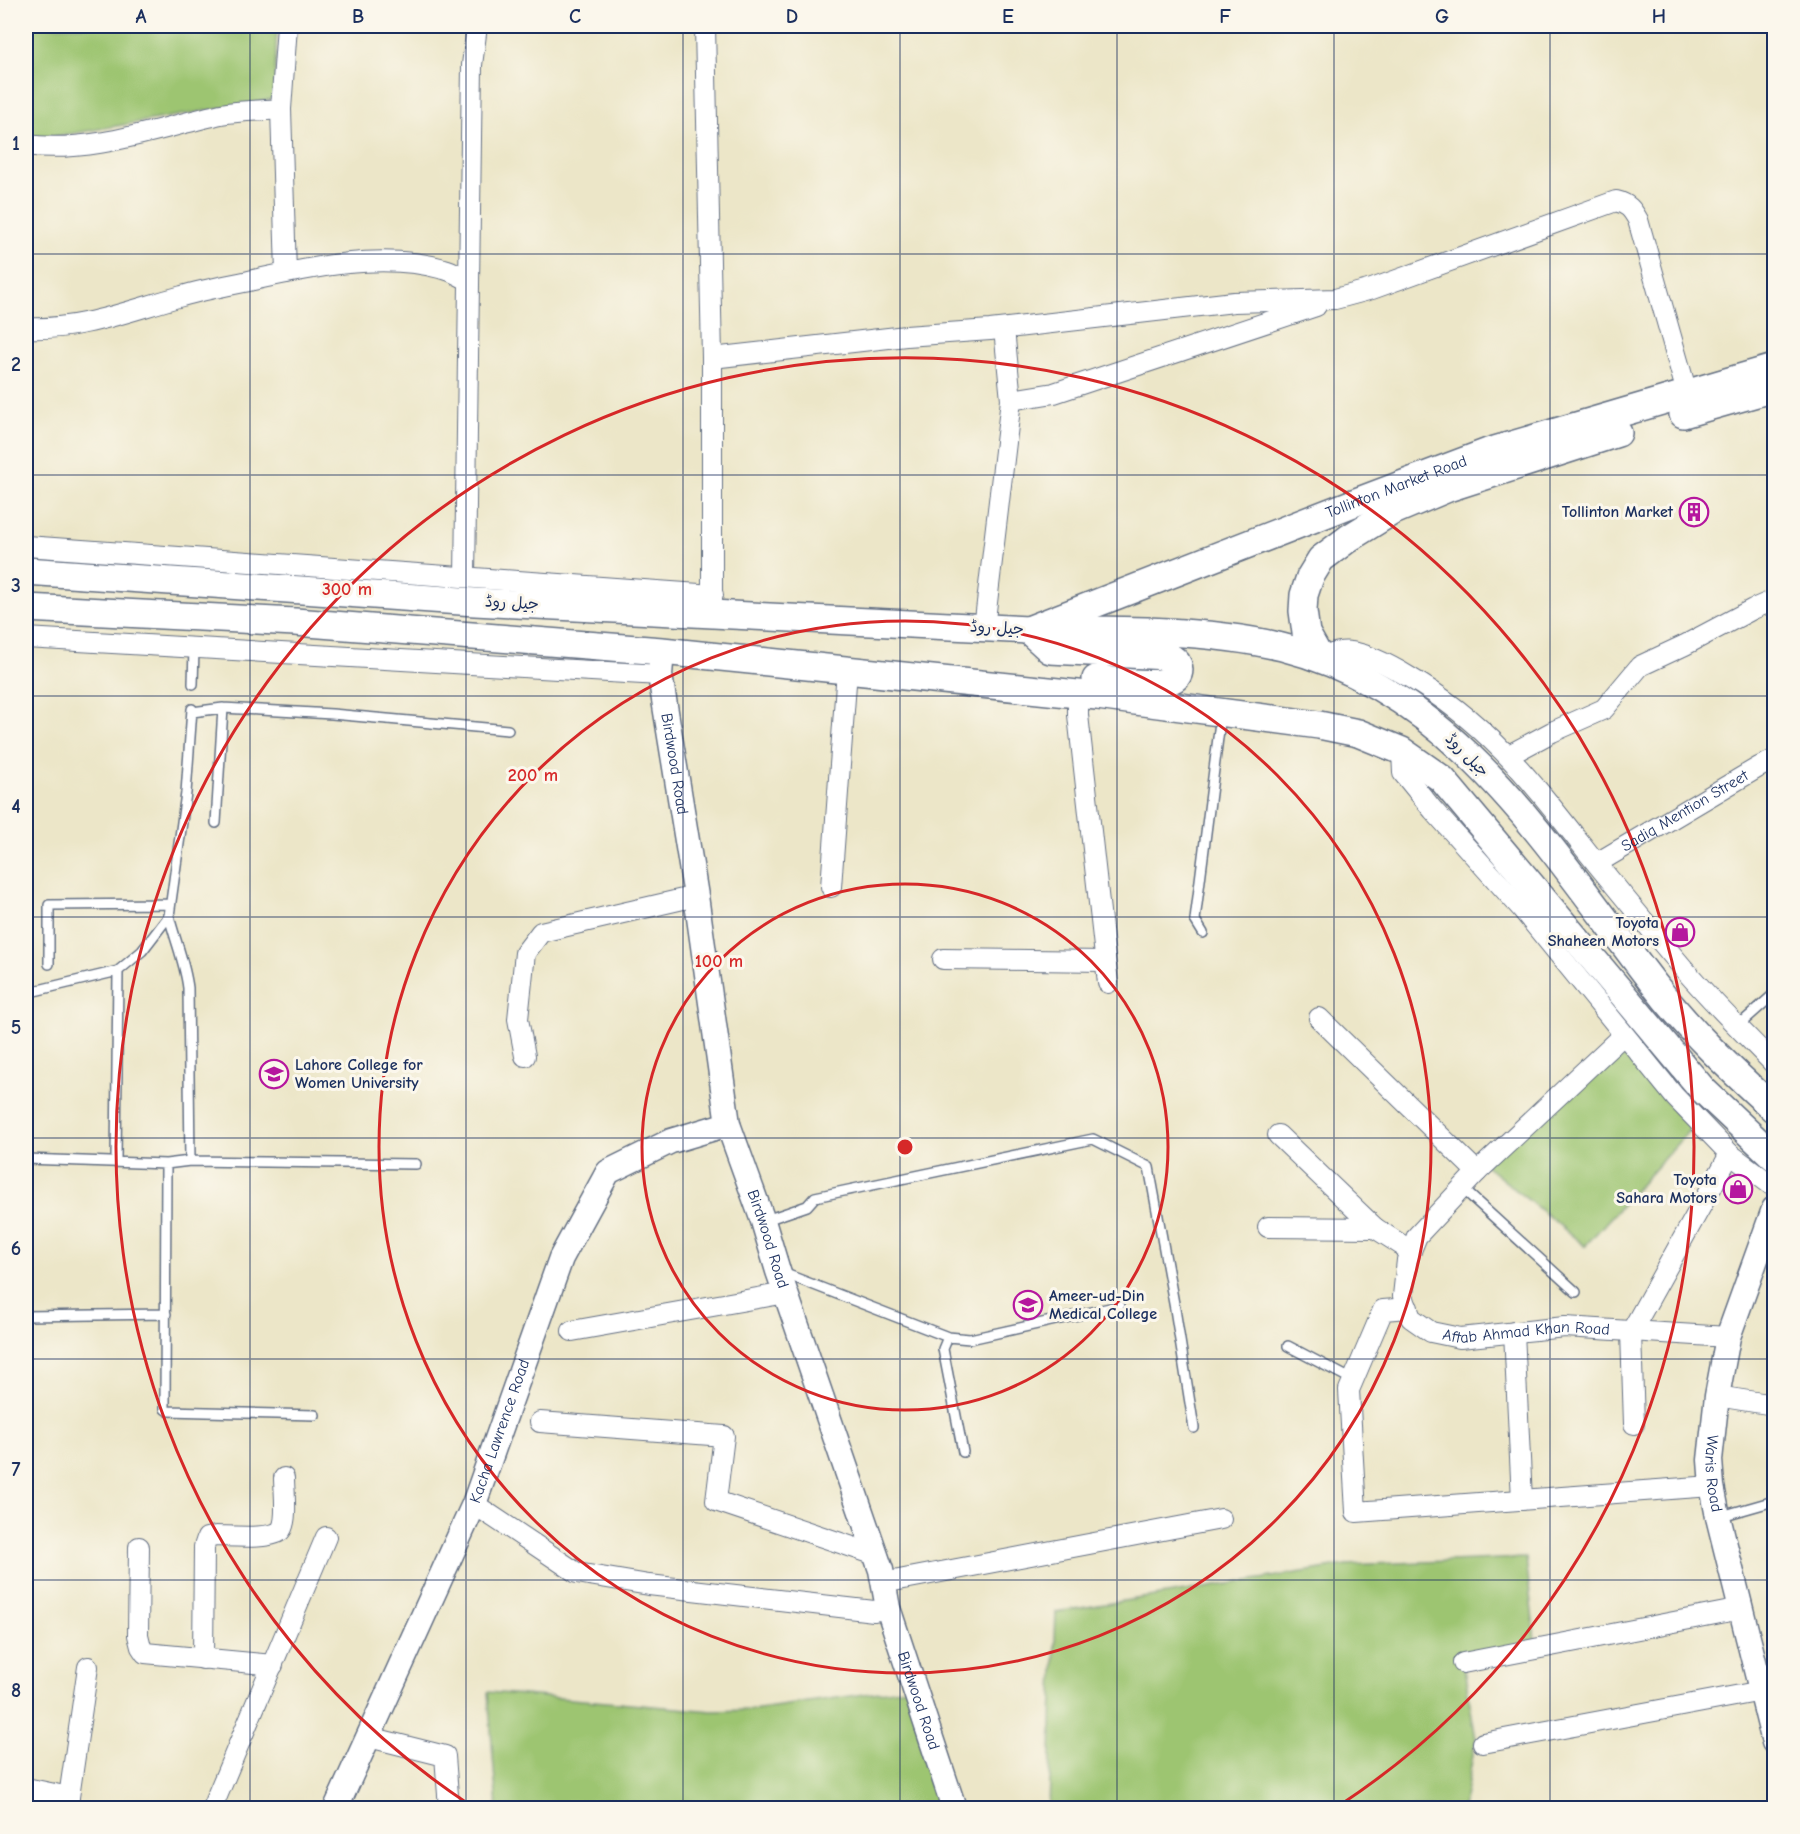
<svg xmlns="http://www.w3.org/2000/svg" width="1800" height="1834" font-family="'Comic Neue','Playpen Sans Arabic',sans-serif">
	<rect width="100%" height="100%" fill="#fbf7ec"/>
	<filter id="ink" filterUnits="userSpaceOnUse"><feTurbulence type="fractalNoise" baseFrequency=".0167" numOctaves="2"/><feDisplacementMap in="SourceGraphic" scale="12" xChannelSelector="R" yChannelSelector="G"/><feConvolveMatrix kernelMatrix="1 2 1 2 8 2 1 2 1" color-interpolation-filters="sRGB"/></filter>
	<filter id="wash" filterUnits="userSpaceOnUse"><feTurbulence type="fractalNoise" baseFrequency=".008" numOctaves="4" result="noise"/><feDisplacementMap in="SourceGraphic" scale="24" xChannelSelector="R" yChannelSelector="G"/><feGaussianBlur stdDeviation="1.35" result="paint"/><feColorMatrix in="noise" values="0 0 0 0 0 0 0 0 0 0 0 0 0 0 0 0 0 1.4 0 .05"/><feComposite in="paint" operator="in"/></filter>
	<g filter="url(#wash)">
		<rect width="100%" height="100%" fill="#ece6c8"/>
		<!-- green -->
		<path fill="#9dc571" stroke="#5c7a68" stroke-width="1.5" d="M26 26H277L274 99 41 139 26 135Z
			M1621 1039 1674 1112 1693 1126 1585 1246 1485 1165Z
			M1526 1558 1536 1649 1463 1663 1476 1739 1463 1808H1049L1056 1612 1346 1565Z
			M907 1688 944 1808H497L488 1692 712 1711 752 1710Z"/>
	</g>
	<g filter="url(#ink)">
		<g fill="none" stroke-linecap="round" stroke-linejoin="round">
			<!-- service casing -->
			<g stroke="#646f83" stroke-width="12">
				<path id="service" d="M193 684 194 649
					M192 712 223 708 332 714 508 730
					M216 823 223 708
					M1203 933 1195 920 1221 714
					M49 964V905L170 904
					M26 993 118 971 142 951 169 916
					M1738 1026 1774 994
					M26 1159 166 1164 190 1161 416 1164
					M190 1161 188 988C185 963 175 940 169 916L186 793 192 709
					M116 1162 118 971
					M166 1164 165 1409 168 1411 315 1415
					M1462 1188 1576 1292
					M763 1221 807 1206 815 1197 1093 1139 1149 1167 1175 1309 1194 1428
					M783 1273 948 1337 970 1339 1119 1306
					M26 1316 166 1314
					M948 1337 943 1349 963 1452
					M1288 1346 1353 1380
					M1718 1517 1774 1501"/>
			</g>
			<!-- minor casing -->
			<g stroke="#646f83" stroke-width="22">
				<g id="minor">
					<path d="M705 26 712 358V608"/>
					<path d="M26 145C90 154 159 128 221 114 241 110 262 111 281 109"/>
					<path d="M286 273 281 109 287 26"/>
					<path d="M26 328C80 331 130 310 182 296 202 290 224 286 244 282 308 268 380 251 444 269 453 271 461 277 469 280"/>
					<path d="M712 358 906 336 990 330 1234 302 1335 299 1372 289 1616 201C1628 204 1632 209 1638 220L1687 393"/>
					<path d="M1011 400 1054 393 1316 306"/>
					<path d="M26 546 713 595"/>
					<path d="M465 577 472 65 477 26"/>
					<path d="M984 628 1011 400 1004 329"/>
					<path d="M26 638 660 675"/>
					<path d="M1320 658C1329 655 1340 650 1351 652 1371 655 1391 666 1409 677 1493 726 1538 790 1597 864 1624 897 1651 930 1678 962 1708 998 1742 1031 1774 1064"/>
					<path d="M1078 694V715L1108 983"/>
					<path d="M1402 751 1403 773 1433 810 1522 909 1675 1097 1730 1154 1774 1187"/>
					<path d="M1509 755 1552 732 1604 709 1640 666 1685 645 1753 609 1774 600"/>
					<path id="s1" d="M1597 863 1759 767 1774 760"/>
					<path d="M831 887 847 670"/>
					<path d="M943 959 1105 961"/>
					<path d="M1319 1018 1477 1172"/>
					<path id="s2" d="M1623 1035 1477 1172 1417 1236 1407 1260 1403 1296 1411 1318 1431 1332 1460 1338 1565 1327 1728 1337"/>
					<path d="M525 1056 518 1019 525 953 541 932 696 896"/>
					<path d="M1278 1135 1375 1228"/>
					<path d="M1268 1227 1375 1228 1411 1251"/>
					<path d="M1408 1308 1383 1310 1349 1390 1356 1512 1712 1486"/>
					<path d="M572 1331 786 1293"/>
					<path d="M1514 1332 1522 1500"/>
					<path d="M1717 1396 1774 1405"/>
					<path d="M540 1422 724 1436 716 1501 876 1555"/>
					<path d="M1634 1424 1631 1332 1730 1154"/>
					<path d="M474 1504 577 1573 649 1585 874 1611 888 1608"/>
					<path d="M139 1547 138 1635 141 1647 145 1653 273 1665"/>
					<path d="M883 1583 1221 1519"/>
					<path d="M203 1659 204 1547 207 1538 216 1536C228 1536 274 1540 281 1530 288 1520 284 1490 284 1478"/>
					<path d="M1463 1663 1741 1609"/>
					<path d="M369 1737 445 1756 449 1808"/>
					<path d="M1483 1743 1762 1691"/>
					<path d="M26 1788 69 1797"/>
					<path d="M69 1797 88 1667"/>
					<path d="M212 1808 326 1537"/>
				</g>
			</g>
			<!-- tertiary casing -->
			<g stroke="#646f83" stroke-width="27">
				<g id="tertiary">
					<path id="s3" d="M662 651 660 675 696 896 728 1124 763 1221 778 1271 881 1570 888 1608 954 1808"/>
					<path id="s4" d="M1774 1209 1728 1337 1717 1396 1710 1460 1712 1486 1718 1517 1774 1742"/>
					<path id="s5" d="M336 1808 474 1504 561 1258 608 1172 671 1141 728 1124"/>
				</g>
			</g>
			<!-- secondary casing -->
			<g stroke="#646f83" stroke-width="30">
				<g id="secondary">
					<path d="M1683 414 1774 388"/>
					<path d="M26 571 475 602 1028 630C1109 630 1204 628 1282 647 1457 691 1550 850 1653 983 1688 1029 1731 1070 1774 1109"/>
					<path d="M26 608 295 622 662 651 1097 696 1319 725 1358 733 1402 751 1442 779 1703 1090 1774 1157"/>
					<path d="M1320 658 1306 633 1303 611 1304 595 1310 577 1321 559 1349 538 1391 512 1448 488 1618 433"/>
					<path id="s6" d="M1096 679C1111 680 1188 695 1178 665 1176 660 1172 658 1167 656L1050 650 1028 630 1356 502 1488 452 1774 368"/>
				</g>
			</g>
			<!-- service -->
			<use href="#service" stroke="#fff" stroke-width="9"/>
			<!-- minor -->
			<use href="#minor" stroke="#fff" stroke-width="20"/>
			<!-- tertiary -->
			<use href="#tertiary" stroke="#fff" stroke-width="24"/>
			<!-- secondary -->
			<use href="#secondary" stroke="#fff" stroke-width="27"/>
		</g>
	</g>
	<!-- grid -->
	<path fill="none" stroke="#1b2f5e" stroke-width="1.5" stroke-opacity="0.55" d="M250 26V1808M466 26V1808M683 26V1808M900 26V1808M1117 26V1808M1334 26V1808M1550 26V1808M26 254H1774M26 475H1774M26 696H1774M26 917H1774M26 1138H1774M26 1359H1774M26 1580H1774"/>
	<!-- distance rings -->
	<g fill="none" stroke="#d62828" stroke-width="3">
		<circle cx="905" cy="1147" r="263"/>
		<circle cx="905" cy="1147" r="526"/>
		<path d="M470 1805A789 789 0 1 1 1340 1805"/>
	</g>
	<!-- icons -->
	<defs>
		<g id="building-ring" transform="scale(1.5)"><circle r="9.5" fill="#fbf7ec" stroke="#b5179e" stroke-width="1.5"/><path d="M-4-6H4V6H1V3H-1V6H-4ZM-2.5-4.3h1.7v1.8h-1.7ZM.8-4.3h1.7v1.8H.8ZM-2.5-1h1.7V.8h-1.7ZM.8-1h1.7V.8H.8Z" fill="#b5179e"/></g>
		<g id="shop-ring" transform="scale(1.5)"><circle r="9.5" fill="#fbf7ec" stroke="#b5179e" stroke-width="1.5"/><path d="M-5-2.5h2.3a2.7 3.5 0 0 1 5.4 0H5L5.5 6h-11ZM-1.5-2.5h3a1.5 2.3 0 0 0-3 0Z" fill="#b5179e"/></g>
		<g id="university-ring" transform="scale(1.5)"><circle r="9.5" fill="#fbf7ec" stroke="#b5179e" stroke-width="1.5"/><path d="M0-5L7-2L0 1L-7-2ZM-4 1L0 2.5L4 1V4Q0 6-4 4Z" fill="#b5179e"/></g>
	</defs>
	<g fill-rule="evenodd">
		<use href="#building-ring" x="1694" y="512"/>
		<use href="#shop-ring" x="1680" y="932"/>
		<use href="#university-ring" x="274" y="1074"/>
		<use href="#shop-ring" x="1738" y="1189"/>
		<use href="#university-ring" x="1028" y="1305"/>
	</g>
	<g text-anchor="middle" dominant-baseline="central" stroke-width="6" stroke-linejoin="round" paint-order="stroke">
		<!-- street labels -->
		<g font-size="16" fill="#1b2f5e" stroke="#fbf7ec">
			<text stroke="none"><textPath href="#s6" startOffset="651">Tollinton Market Road</textPath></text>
			<text transform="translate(512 603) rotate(3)">جیل روڈ</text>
			<text transform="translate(997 628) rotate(3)">جیل روڈ</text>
			<text transform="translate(1467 755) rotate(45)">جیل روڈ</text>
			<text stroke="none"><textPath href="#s3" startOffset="114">Birdwood Road</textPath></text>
			<text stroke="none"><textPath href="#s1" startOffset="102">Sadiq Mention Street</textPath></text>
			<text stroke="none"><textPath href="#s3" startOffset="600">Birdwood Road</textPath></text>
			<text stroke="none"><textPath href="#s2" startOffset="494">Aftab Ahmad Khan Road</textPath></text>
			<text stroke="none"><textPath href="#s5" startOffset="411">Kacha Lawrence Road</textPath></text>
			<text stroke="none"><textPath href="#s4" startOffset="274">Waris Road</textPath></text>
			<text stroke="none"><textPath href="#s3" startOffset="1086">Birdwood Road</textPath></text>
		</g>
		<!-- poi labels -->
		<g font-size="16" font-weight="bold" fill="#1b2f5e" stroke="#fbf7ec" text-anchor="end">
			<text x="1673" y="512">Tollinton Market</text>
			<text x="1659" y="923">Toyota<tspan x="1659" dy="18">Shaheen Motors</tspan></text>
			<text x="295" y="1065" text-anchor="start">Lahore College for<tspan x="295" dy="18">Women University</tspan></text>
			<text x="1717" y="1180">Toyota<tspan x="1717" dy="18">Sahara Motors</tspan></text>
			<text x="1049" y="1296" text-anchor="start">Ameer-ud-Din<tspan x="1049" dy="18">Medical College</tspan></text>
		</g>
	</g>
	<circle cx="905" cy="1147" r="9" fill="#d62828" stroke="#fbf7ec" stroke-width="3"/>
	<g font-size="18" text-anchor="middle" font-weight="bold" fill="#d62828" stroke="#fbf7ec" stroke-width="6" stroke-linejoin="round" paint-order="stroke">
		<text x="347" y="595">300 m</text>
		<text x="533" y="781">200 m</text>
		<text x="719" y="967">100 m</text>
	</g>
	<!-- margin -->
	<rect width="1800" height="1834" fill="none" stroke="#fbf7ec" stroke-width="66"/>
	<rect x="33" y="33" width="1734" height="1768" fill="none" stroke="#1b2f5e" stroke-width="2"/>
	<g font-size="20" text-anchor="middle" font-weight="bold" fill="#1b2f5e">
		<text x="141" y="23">A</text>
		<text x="358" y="23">B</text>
		<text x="575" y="23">C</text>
		<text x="792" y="23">D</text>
		<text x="1008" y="23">E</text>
		<text x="1225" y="23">F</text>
		<text x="1442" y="23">G</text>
		<text x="1659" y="23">H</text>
		<text x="16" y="150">1</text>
		<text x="16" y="371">2</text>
		<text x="16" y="592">3</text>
		<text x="16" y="813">4</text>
		<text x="16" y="1034">5</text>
		<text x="16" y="1255">6</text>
		<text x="16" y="1476">7</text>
		<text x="16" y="1697">8</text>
	</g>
</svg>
